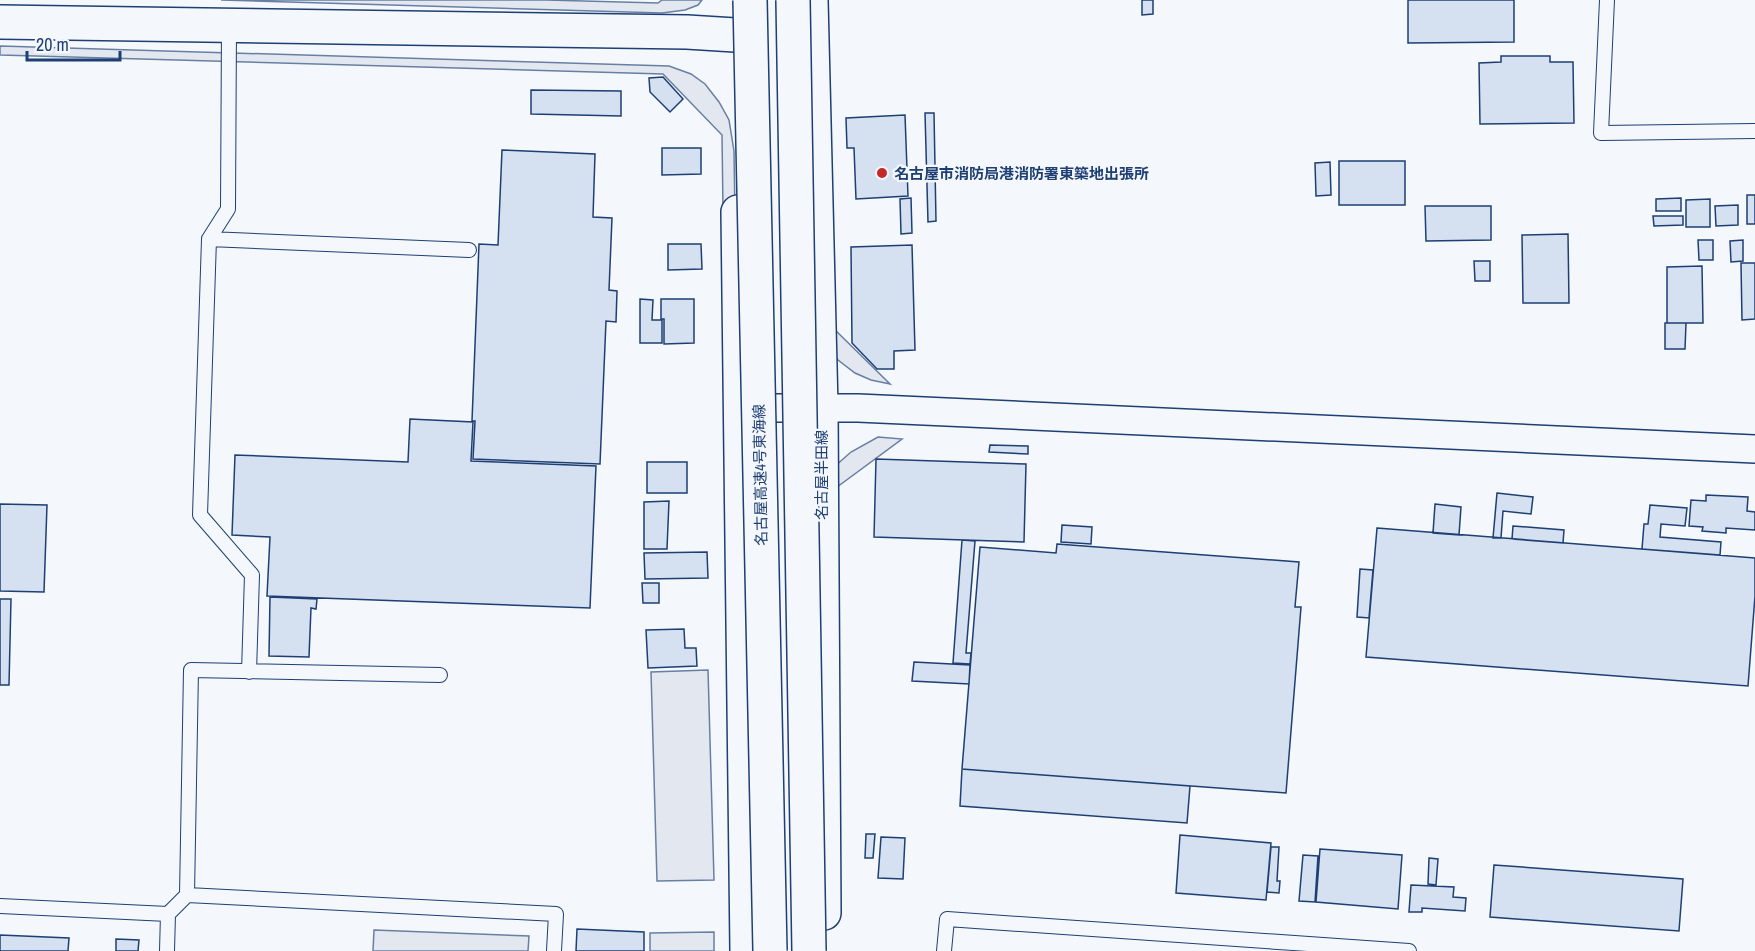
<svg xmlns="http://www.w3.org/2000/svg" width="1755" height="951" font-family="'Archivo Narrow','Noto Sans JP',sans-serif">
	<rect width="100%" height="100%" fill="#f4f7fb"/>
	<!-- parking -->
	<path fill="#e3e8f0" stroke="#687fa3" stroke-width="1.5" d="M221 0H546L658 3 662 0H702L698 5 685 10 662 13Z
		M0 46 669 66 691 74 705 84 719 102 729 120 734 151 746 951H732L729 841 731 807 722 135 663 74 0 55Z
		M830 325 890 384 871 380 855 373 838 360 824 340Z
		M878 437 902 439 833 490 834 467 851 452Z
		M708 670 714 880 657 881 651 672Z
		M374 930 529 936 528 951H373Z
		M714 932V951H650V933Z"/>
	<!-- building -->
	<path fill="#d5e0f0" stroke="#1d3f73" stroke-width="1.5" d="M1142 0H1153V14L1142 15Z
		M1408 0H1514V42L1408 43Z
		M1501 56H1550V62H1573L1574 123 1480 124 1479 63 1501 62Z
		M663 77 683 99 670 112 650 92 649 78Z
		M531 90 621 91V116L531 114Z
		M925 113H934L936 221 928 222Z
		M905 115 908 196 856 199 854 148H847L846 118Z
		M662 148H701V174L662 175Z
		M502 150 595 154 593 217 612 218 609 290 617 291 616 322 606 321 600 464 473 459 475 421H472L479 244 498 245Z
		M1339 161H1405V205H1339Z
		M1330 162 1331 195 1316 196 1315 163Z
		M1747 195H1755V224H1747Z
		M911 198 912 233 901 234 900 199Z
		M1681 198V211H1656V199Z
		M1710 199V227H1686V200Z
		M1738 205V225L1716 226 1715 206Z
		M1425 206H1491V240L1426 241Z
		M1653 216H1683V225L1654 226Z
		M1568 234 1569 303H1523L1522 235Z
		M1698 240H1713V260H1699Z
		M1743 240V261L1731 262 1730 241Z
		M668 244H701L702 269 668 270Z
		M912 245 915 350 894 351V369H877L852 343 851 247Z
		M1474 261H1490V281H1475Z
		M1741 263H1755V319L1742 320Z
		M1702 266 1703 323H1667V267Z
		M640 299 653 300 652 320H662V343H640Z
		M661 299H694V343L664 344V319H661Z
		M1665 323H1686L1685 349H1665Z
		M410 419 473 422 471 461 596 466 590 608 267 596 270 537 232 535 235 455 408 462Z
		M990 445 1028 446V454L989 452Z
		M876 459 1026 464 1024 542 874 537Z
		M647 462H687V493H647Z
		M1497 493 1533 497 1531 514 1503 511 1501 538H1493Z
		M1706 495 1748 497 1747 511 1755 512V530L1726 528V533L1702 531 1703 527 1689 526 1691 500 1706 501Z
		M669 501 667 549H644V502Z
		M0 504 47 505 44 592 0 591Z
		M1435 504 1461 507 1459 535 1433 533Z
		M1650 505 1687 508 1685 526 1661 524 1660 537 1721 542 1720 555 1642 549 1644 524H1648Z
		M1062 525 1092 527 1091 544 1061 542Z
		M1513 526 1564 530 1563 543 1512 539Z
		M1377 528 1755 558V596L1748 686 1366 657Z
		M962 540 975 541 966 653H971L970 664 953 663Z
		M1057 544 1299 562 1295 607H1301L1286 793 962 769 980 547 1056 553Z
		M707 552 708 578 645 579 644 553Z
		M1360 569 1373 570 1369 618 1357 617Z
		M642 583H659V603H643Z
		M270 597 317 599 316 609 311 608 309 657 269 656Z
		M0 599H11L9 685H0Z
		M684 629 685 648H696L697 666 648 668 646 630Z
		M914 662 970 665 969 684 912 681Z
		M962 769 1190 786 1187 823 960 806Z
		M866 834H875L873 858H865Z
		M1180 835 1271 843 1266 900 1176 893Z
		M881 837 905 838 903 879 878 878Z
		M1271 847H1279L1277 881H1280L1279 893 1267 892Z
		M1320 849 1402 855 1398 909 1316 902Z
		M1303 855 1318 856 1315 902 1299 901Z
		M1429 858 1438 859 1436 885 1428 884Z
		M1494 865 1683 879 1679 931 1490 917Z
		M1411 885 1454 887 1453 897 1466 898 1465 911 1422 908V912H1409Z
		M577 929 644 932V951H576Z
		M0 935 69 938 68 951H0Z
		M116 939 139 940 138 951H116Z"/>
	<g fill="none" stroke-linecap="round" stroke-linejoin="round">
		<!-- service casing -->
		<g stroke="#1d3f73" stroke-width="16">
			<path id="service" d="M1607 0 1601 133 1755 131
				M229 26 228 209 209 239 200 515 252 575 249 672
				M209 239 469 250
				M187 895 556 914 554 951
				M0 906 168 914 167 951
				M168 914 187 895 191 670 440 675
				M944 951 947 919 1409 951"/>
		</g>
		<!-- minor casing -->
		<g stroke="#1d3f73" stroke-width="30">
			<path id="minor" d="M741 408H858L1755 449"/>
		</g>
		<!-- tertiary casing -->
		<g stroke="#1d3f73" stroke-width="36">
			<path id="tertiary" d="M0 22 687 32 735 35"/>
		</g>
		<!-- primary casing -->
		<g stroke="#1d3f73" stroke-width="36">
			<path id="primary" d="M811 0 821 407 824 913
				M738 212 747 951"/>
		</g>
		<!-- service -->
		<use href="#service" stroke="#f4f7fb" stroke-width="14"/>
		<!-- minor -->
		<use href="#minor" stroke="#f4f7fb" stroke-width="27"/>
		<!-- tertiary -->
		<use href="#tertiary" stroke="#f4f7fb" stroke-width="33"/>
		<!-- primary -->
		<use href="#primary" stroke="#f4f7fb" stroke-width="33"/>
		<!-- motorway-bridge casing -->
		<g stroke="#1d3f73" stroke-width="36" stroke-linecap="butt">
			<path id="motorway-bridge" d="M750 0 770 951
				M793 0 809 951"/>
		</g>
		<!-- motorway-bridge -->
		<use href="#motorway-bridge" stroke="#f4f7fb" stroke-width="33"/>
	</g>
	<!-- markers -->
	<circle fill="#c62828" stroke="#f4f7fb" stroke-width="2" cx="882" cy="173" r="6"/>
	<g text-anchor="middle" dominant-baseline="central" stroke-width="4.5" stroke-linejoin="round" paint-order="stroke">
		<!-- poi labels -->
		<g font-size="15" font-weight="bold" fill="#1d3f73" stroke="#f4f7fb" text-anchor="start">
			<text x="894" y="173">名古屋市消防局港消防署東築地出張所</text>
		</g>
		<!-- street labels -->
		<g font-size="15" fill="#1d3f73" stroke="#f4f7fb">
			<text transform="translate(760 475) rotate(-91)">名古屋高速4号東海線</text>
			<text transform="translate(821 475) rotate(-90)">名古屋半田線</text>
		</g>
	</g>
	<!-- scale -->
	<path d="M27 51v9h93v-9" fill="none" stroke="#1d3f73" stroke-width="3"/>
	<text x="36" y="51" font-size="18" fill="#1d3f73" stroke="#f4f7fb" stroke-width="4.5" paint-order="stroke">20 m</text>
</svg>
